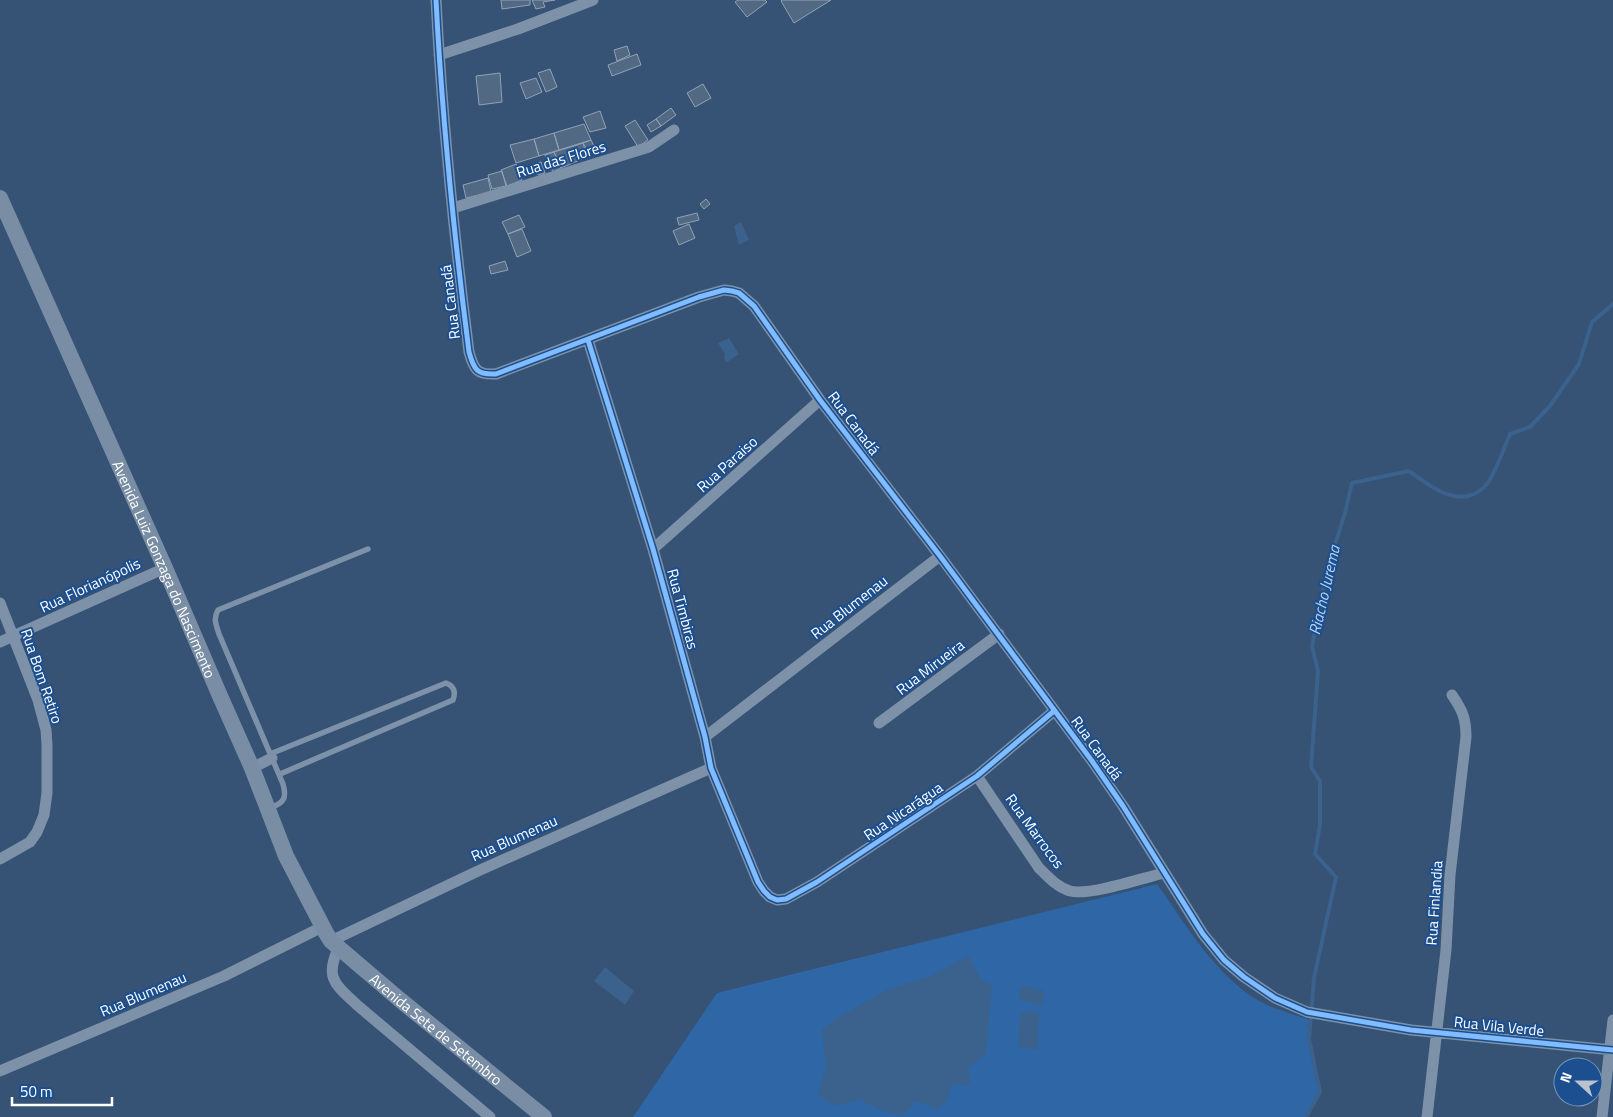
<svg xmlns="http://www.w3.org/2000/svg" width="1613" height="1117" font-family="'Titillium Web',sans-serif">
	<rect width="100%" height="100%" fill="#365274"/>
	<!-- green -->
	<path fill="#2f66a5" d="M1157 884C1187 926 1219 982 1267 1005 1281 1011 1296 1015 1310 1020L1309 1039 1320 1092 1306 1117H633L717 993Z"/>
	<!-- water -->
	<path fill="#3b618d" d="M741 222 749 240 739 245 734 226Z
		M729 338 739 354 727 362 724 359 725 354 718 343Z
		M968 956 982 980 992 985 986 1053 968 1068 971 1085 951 1084 948 1099 937 1109 916 1101 902 1116 876 1108 859 1099C837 1107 837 1109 818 1094L826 1067 822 1029 844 1014 887 990 933 975Z
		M605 967 634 991 625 1005 594 981Z
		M1021 986 1044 991 1043 1006 1019 999Z
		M1021 1011 1039 1013 1037 1050 1018 1046Z"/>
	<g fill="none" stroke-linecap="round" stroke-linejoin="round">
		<!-- stream -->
		<path stroke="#3b618d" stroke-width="4" d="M1306 1117 1320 1092 1309 1039 1314 978 1336 877 1315 854 1320 825V781L1311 767 1318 671 1312 646 1325 580 1332 554 1345 513 1352 483 1409 471C1432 488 1463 512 1487 484 1494 476 1505 446 1510 434L1530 427 1550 406 1579 364 1592 322 1613 304"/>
	</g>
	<!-- building -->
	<path fill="#526984" stroke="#92a2b6" d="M501 0H530V5L502 9Z
		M532 0H555L543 2 545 7 536 9Z
		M738 0H765L767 2 747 17 735 2Z
		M782 0H831L794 23 781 1Z
		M627 46 630 55 617 61 614 50Z
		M637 54 641 65 612 76 608 65Z
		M550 69 557 87 546 92 538 73Z
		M500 73 502 102 479 105 476 76Z
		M536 78 542 92 526 99 520 83Z
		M703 84 711 98 695 107 687 93Z
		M671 108 676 115 661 126 656 119Z
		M600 111 606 128 590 132 583 117Z
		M656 119 661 126 651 132 647 125Z
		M635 120 648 140 638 147 625 126Z
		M584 124 591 140 559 150 554 133Z
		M554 133 559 150 539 156 534 139Z
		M534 139 539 156 516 163 510 145Z
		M591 140 596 150 590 154 583 143Z
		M583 143 587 157 561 168 554 152Z
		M554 152 561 168 553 172 545 155Z
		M541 162 545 173 538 175 534 164Z
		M516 164 522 180 507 186 501 170Z
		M502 171 506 186 492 189 488 175Z
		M488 178 491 192 466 198 463 185Z
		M706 199 710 204 704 209 700 204Z
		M697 213 699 220 679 225 677 218Z
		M519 215 525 227 508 234 502 222Z
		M689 224 695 238 679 245 673 231Z
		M522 229 531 251 517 257 508 234Z
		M505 261 508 270 491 274 489 266Z"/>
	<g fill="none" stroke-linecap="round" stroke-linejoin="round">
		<!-- lane -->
		<path stroke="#7d92a8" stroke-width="5.5" d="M270 754 446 683C454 686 456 692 453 700L280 774
			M270 808C284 803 287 798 283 784L219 634C216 624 213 619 218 610L368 549"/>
		<!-- street -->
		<path stroke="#7d92a8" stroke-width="11" d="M436 0C442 117 454 235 469 352 474 370 477 375 496 374L699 297 724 290 732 291 739 293 754 306 820 400 940 556 1092 761 1123 806 1203 934 1224 960 1244 977 1275 998 1307 1012 1411 1030 1613 1050
			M439 55 518 29 593 0
			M453 208 649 147 674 130
			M588 340 653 549 705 737 711 768 758 882 764 891 770 897 777 900 786 899 817 882 977 776 1054 711
			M653 549 820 400
			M0 603 38 700 46 730 47 745V793L44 815 37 832 30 842 0 859
			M0 642 165 568
			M879 723 999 634
			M705 737 940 556
			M252 768 272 758
			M977 776 1039 868C1048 877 1057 887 1070 891 1089 896 1143 878 1164 873
			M331 941 478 871 711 768
			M339 947C324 978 335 984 357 1005L490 1117
			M0 1071 224 976 322 927
			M1427 1117 1446 950 1450 875 1466 737C1466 719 1463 711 1452 695
			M1602 1117 1613 1020"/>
		<!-- secondary -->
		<path stroke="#798da4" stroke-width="16" id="s1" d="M0 198 165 568 220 696 252 768 286 856 326 933 331 941 399 999 544 1117"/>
		<!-- cycleway casing -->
		<g stroke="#1b4f8f" stroke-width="8">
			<path id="cycleway" d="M436 0C442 117 454 235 469 352 474 370 477 375 496 374L699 297 724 290 732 291 739 293 754 306 820 400 940 556 1092 761 1123 806 1203 934 1224 960 1244 977 1275 998 1307 1012 1411 1030 1613 1050
				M588 340 653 549 705 737 711 768 758 882 764 891 770 897 777 900 786 899 817 882 977 776 1054 711"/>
		</g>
		<!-- cycleway -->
		<use href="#cycleway" stroke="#80bcff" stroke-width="5"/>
	</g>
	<g text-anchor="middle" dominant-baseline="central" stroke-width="4" stroke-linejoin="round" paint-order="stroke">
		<!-- street labels -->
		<g font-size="15" fill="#fff" stroke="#1b4f8f">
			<text transform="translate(561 159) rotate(-17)">Rua das Flores</text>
			<text transform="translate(450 302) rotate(-97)">Rua Canadá</text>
			<text transform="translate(854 423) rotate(53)">Rua Canadá</text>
			<text transform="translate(727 464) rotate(-42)">Rua Paraiso</text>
			<text stroke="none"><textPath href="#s1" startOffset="406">Avenida Luiz Gonzaga do Nascimento</textPath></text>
			<text transform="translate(90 585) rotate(-25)">Rua Florianópolis</text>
			<text transform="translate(849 607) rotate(-38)">Rua Blumenau</text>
			<text transform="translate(683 609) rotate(75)">Rua Timbiras</text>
			<text transform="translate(930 667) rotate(-37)">Rua Mirueira</text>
			<text transform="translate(42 676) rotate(71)">Rua Bom Retiro</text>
			<text transform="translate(1097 748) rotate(54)">Rua Canadá</text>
			<text transform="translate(903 811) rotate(-34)">Rua Nicarágua</text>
			<text transform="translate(1035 831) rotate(54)">Rua Marrocos</text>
			<text transform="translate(514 838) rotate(-24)">Rua Blumenau</text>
			<text transform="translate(1434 903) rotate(-86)">Rua Finlandia</text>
			<text transform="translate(143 994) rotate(-23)">Rua Blumenau</text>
			<text transform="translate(1499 1026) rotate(6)">Rua Vila Verde</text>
			<text stroke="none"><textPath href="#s1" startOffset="951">Avenida Sete de Setembro</textPath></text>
		</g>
		<!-- water labels -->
		<g font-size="16" font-style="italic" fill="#b5d3f5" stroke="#1b4f8f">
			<text transform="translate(1324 590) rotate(-77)">Riacho Jurema</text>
		</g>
	</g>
	<!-- north arrow -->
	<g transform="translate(1578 1082) rotate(291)"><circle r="24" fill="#1b4f8f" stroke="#7695bc"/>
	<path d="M0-4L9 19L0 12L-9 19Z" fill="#b9c2ce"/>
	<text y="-8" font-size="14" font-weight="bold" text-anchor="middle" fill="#ffffff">N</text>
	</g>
	<!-- scale -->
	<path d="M12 1097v8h100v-8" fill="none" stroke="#ffffff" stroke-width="2.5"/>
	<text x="20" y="1097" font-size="15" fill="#ffffff" stroke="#1b4f8f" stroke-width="4" paint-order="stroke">50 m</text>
</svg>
